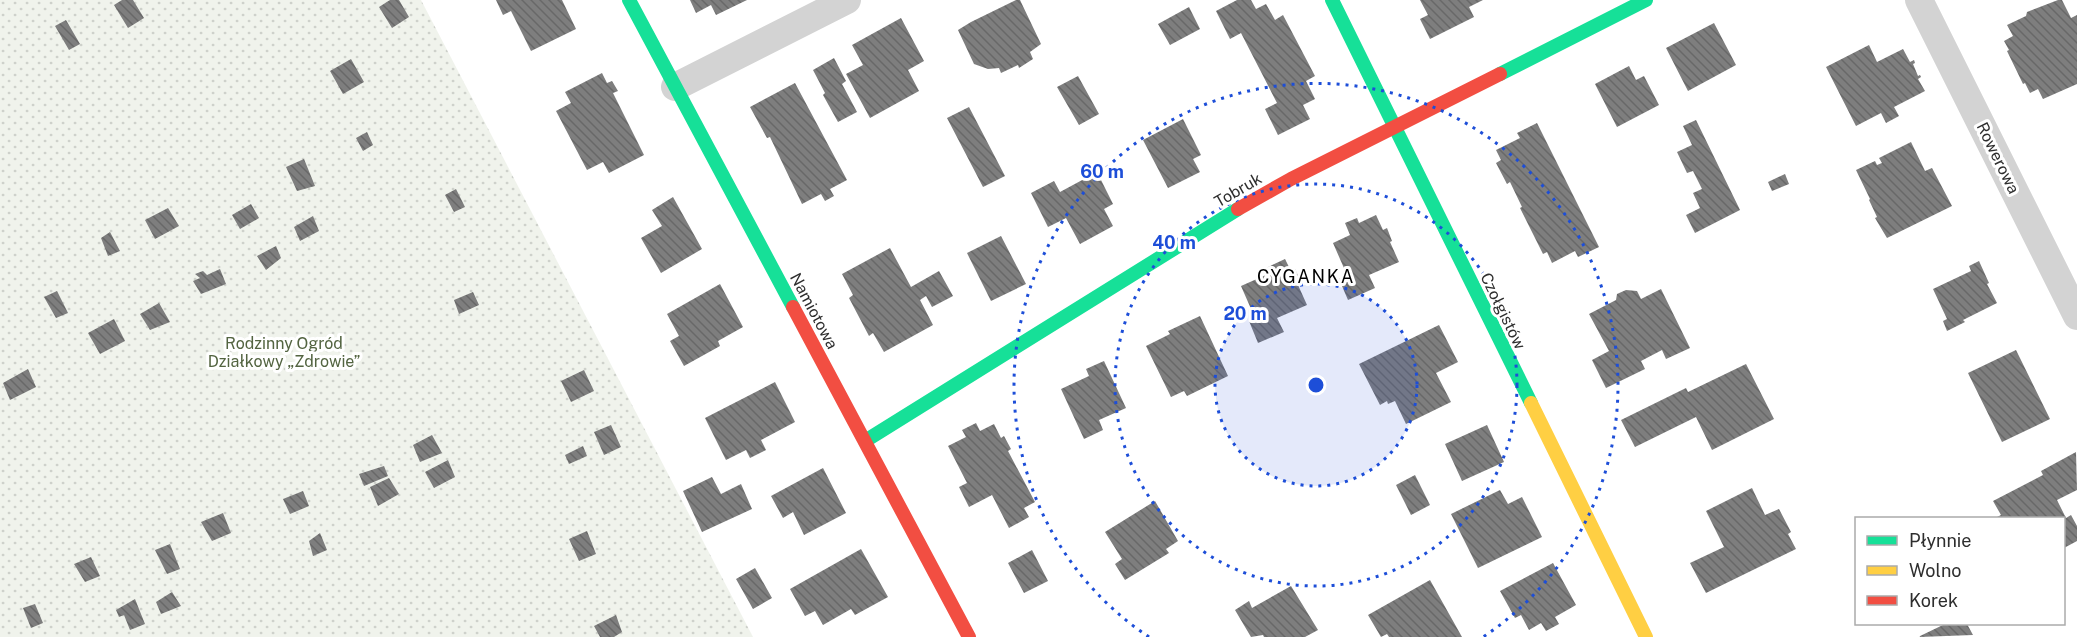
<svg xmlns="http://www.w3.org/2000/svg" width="2077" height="637" font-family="'Public Sans',sans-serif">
	<defs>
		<pattern id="garden-dots" width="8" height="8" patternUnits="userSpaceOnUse" patternTransform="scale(1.5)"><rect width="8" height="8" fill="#f0f3ec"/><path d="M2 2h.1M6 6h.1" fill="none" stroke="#ced1cb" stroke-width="1.8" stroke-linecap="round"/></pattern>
		<pattern id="building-back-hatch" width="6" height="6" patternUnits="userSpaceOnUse" patternTransform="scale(1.5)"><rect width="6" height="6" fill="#7e7e7e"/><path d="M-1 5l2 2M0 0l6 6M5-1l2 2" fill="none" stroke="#686868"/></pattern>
	</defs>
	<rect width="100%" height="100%" fill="#fff"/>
	<!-- garden -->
	<path fill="url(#garden-dots)" d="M0 0H421L753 637H0Z"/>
	<!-- building -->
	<path fill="url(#building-back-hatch)" d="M122 0H133L144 18 128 28 114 5Z
		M390 0H399L409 17 392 28 379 7Z
		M496 0H562L576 29 531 51 511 11 503 15Z
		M690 0H747L716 15 711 5 696 13Z
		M1016 0H1020L1041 44 1030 52 1033 59 1019 68 1018 65 1001 73 999 68 988 69 974 64 958 30 971 22Z
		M1237 0H1251L1256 9 1266 4 1275 20 1283 15 1315 76 1306 81 1315 99 1303 105 1310 119 1278 135 1265 109 1277 103 1241 33 1230 39 1216 11Z
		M1420 0H1483L1469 7 1474 17 1430 39 1420 19 1428 15Z
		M2058 0H2062L2071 18 2077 15V84L2043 99 2038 89 2030 93 2025 83 2023 84 2007 51 2009 50 2004 41 2013 36 2007 25 2026 16 2027 12Z
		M1189 7 1200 29 1170 45 1158 24Z
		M901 18 924 61 908 70 919 91 870 118 846 74 863 65 852 45Z
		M66 20 80 44 69 50 55 26Z
		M1714 23 1736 65 1688 91 1666 48Z
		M1869 45 1877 62 1903 49 1910 62 1914 60 1915 63 1913 64 1918 76 1920 75 1921 77 1918 79 1925 91 1894 107 1899 116 1886 123 1881 113 1856 126 1826 67Z
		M834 58 846 81 842 84 857 112 838 122 823 95 825 93 813 70Z
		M351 59 364 82 343 94 330 71Z
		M1629 66 1636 80 1644 76 1659 105 1617 127 1595 84Z
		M602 73 607 83 612 81 618 91 613 93 644 155 609 173 603 162 587 170 556 111 571 103 565 92Z
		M1078 76 1099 114 1079 125 1057 87Z
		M795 83 847 180 830 189 834 196 825 201 821 194 802 204 770 137 767 138 750 107Z
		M969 107 1005 176 983 187 947 118Z
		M1183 119 1201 155 1193 159 1200 172 1168 188 1143 140Z
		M1696 120 1740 210 1695 233 1686 215 1700 208 1693 193 1702 189 1693 171 1687 173 1677 152 1692 145 1683 126Z
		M1537 123 1599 247 1578 257 1575 251 1552 263 1547 252 1543 254 1520 208 1522 207 1510 182 1507 184 1496 163 1501 160 1496 150 1520 138 1517 133Z
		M367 132 373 145 363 151 356 138Z
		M1911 142 1925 171 1932 168 1952 206 1887 238 1875 218 1877 217 1869 200 1870 199 1856 170 1875 161 1877 165 1882 163 1879 158Z
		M304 159 315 186 297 191 286 167Z
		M1097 172 1113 204 1104 209 1113 226 1080 244 1066 218 1048 227 1031 193 1054 181 1060 192Z
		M1785 174 1789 184 1772 191 1768 182Z
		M456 189 465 207 454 212 445 195Z
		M673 197 702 249 661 273 641 238 662 226 652 210Z
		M251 204 259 218 240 229 232 215Z
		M168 208 179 226 155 239 145 220Z
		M1376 215 1383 230 1387 228 1392 241 1390 242 1399 262 1369 275 1375 288 1348 300 1339 279 1347 275 1333 243 1350 235 1345 223 1357 218 1359 223Z
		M313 216 319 231 300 241 294 227Z
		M110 232 120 251 108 256 101 238Z
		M1001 236 1026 284 991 301 967 253Z
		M276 246 281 258 266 270 257 256Z
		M890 248 911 287 939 271 953 296 932 307 926 296 920 300 933 325 884 352 873 333 869 336 849 298 853 295 842 274Z
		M1285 259 1291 271 1295 269 1302 284 1298 285 1307 305 1277 318 1284 332 1258 343 1249 321 1255 318 1241 286 1268 274 1266 268Z
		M1979 261 1989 283 1987 284 1997 303 1963 320 1965 322 1947 331 1943 321 1947 319 1933 289 1971 271 1969 266Z
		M220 269 226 284 201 294 193 281 200 278 195 274 203 271 207 275Z
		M720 284 743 327 718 341 720 346 684 366 670 341 679 336 667 314Z
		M1661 289 1690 348 1666 359 1662 350 1641 361 1645 369 1606 388 1592 360 1609 351 1589 314 1616 300 1617 294 1626 290 1637 291 1641 299Z
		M57 291 68 313 56 318 44 297Z
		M473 292 479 305 459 314 454 300Z
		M159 303 170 322 150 330 140 314Z
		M1200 316 1228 376 1187 396 1184 391 1171 397 1146 346 1170 334 1168 331Z
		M114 319 125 341 100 354 88 333Z
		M1439 325 1458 362 1436 373 1451 402 1406 424 1395 401 1388 404 1387 401 1380 405 1359 364Z
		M2016 350 2050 419 2002 442 1968 373Z
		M1104 361 1126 408 1099 420 1103 430 1084 439 1061 389 1089 376 1086 369Z
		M1746 364 1774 419 1712 450 1696 417 1635 447 1621 420 1686 388 1688 392Z
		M28 369 36 387 10 400 3 383Z
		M584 370 594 391 571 402 561 381Z
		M775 382 795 422 761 440 766 450 750 458 746 450 726 460 705 418Z
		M976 423 980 431 994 424 1001 438 1004 436 1011 449 1008 451 1035 502 1024 508 1029 517 1009 528 992 495 969 507 959 487 967 483 948 446 966 437 962 430Z
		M611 425 621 447 604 455 594 432Z
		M1487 425 1504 462 1462 481 1445 444Z
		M432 435 442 453 420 462 413 445Z
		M583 446 587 456 569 464 565 455Z
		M2076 452 2077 490 2057 500 2066 518 2071 515 2077 526V541L2064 548V518H1995L2001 515 1993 501 2043 475 2041 471Z
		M448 460 455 477 434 488 425 472Z
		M384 466 388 476 364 486 359 474Z
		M823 468 846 513 804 535 793 512 783 518 771 496Z
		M1415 475 1430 505 1411 515 1396 485Z
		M712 477 721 494 741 484 752 509 702 532 683 491Z
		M389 478 399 494 378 506 370 487Z
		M1752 488 1765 515 1779 509 1791 532 1788 534 1796 549 1706 593 1690 563 1724 547 1706 511Z
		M1500 490 1508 504 1522 497 1542 537 1478 568 1451 514Z
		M303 491 309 506 290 514 283 499Z
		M1155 501 1178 541 1166 549 1169 553 1125 580 1115 564 1122 559 1105 532Z
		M223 513 231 533 212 541 201 522Z
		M587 531 596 554 579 561 569 539Z
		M320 533 327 550 313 556 309 541Z
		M170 544 180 569 167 574 155 550Z
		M861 549 888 597 855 615 851 609 823 625 815 611 805 616 790 589Z
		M1032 550 1048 581 1024 593 1008 563Z
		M91 557 100 576 85 582 74 564Z
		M1553 563 1576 605 1555 617 1559 624 1546 631 1541 623 1529 630 1521 615 1515 618 1500 591Z
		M755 568 772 598 753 609 736 579Z
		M1430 580 1462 637H1389L1387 634 1381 637 1368 615Z
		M1291 586 1318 630 1305 637H1264L1263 635 1251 637 1235 610 1249 601 1252 608Z
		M172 592 181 606 161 614 156 602Z
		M135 599 145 624 130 630 124 615 119 617 116 610Z
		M35 604 43 623 31 628 23 608Z
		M616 615 622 632 614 637H600L594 626Z
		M1945 624H1967L1973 635 1918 637Z"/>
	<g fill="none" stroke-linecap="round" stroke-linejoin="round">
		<!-- street -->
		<path stroke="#d3d3d3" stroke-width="28" d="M1919 0 2077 316
			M675 87 847 0"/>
		<!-- fast -->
		<path stroke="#16e098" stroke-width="14" d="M629 0 793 307
			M1332 0 1531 403
			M1500 74 1646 0
			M865 441 1238 209"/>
		<!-- slow -->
		<path stroke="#ffcf43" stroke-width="14" d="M1531 403 1646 637"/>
		<!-- jam -->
		<path stroke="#f24e42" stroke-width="14" d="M1238 209 1291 179 1500 74
			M793 307 969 637"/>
	</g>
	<!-- distance rings -->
	<circle cx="1316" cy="385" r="101" fill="#1d4ed8" fill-opacity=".12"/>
	<g fill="none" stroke="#1d4ed8" stroke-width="3" stroke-dasharray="3 6">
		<circle cx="1316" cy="385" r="101"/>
		<circle cx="1316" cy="385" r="201"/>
		<path d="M1149 637A302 302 0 1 1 1483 637"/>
	</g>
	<g text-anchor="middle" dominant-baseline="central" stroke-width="6" stroke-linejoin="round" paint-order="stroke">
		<!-- street labels -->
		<g font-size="16" fill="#2e2e2e" stroke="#fff">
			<text transform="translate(1998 158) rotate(64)">Rowerowa</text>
			<text transform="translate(1238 190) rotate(-30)">Tobruk</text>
			<text transform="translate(814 311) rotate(62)">Namiotowa</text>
			<text transform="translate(1503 311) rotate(64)">Czołgistów</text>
		</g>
		<!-- park labels -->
		<g font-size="16" fill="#536441" stroke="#fff">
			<text x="284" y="343">Rodzinny Ogród<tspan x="284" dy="18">Działkowy „Zdrowie”</tspan></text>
		</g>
		<!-- neighbourhood labels -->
		<g font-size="18" letter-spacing="1.5" fill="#000" stroke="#fff">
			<text x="1306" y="276">CYGANKA</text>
		</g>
	</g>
	<circle cx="1316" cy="385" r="9" fill="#1d4ed8" stroke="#fff" stroke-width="3"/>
	<g font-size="18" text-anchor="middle" font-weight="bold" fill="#1d4ed8" stroke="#fff" stroke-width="6" stroke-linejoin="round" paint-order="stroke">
		<text x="1102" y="178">60 m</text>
		<text x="1174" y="249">40 m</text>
		<text x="1245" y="320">20 m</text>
	</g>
	<!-- legend -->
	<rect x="1855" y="517" width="210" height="108" fill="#ffffff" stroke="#ababab" stroke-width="1.5"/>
	<rect x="1867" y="536" width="30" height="9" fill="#16e098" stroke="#ababab" stroke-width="1.5"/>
	<text x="1909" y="547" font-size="18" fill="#2e2e2e">Płynnie</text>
	<rect x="1867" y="566" width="30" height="9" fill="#ffcf43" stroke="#ababab" stroke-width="1.5"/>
	<text x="1909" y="577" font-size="18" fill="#2e2e2e">Wolno</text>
	<rect x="1867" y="596" width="30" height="9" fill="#f24e42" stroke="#ababab" stroke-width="1.5"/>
	<text x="1909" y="607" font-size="18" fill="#2e2e2e">Korek</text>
</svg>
